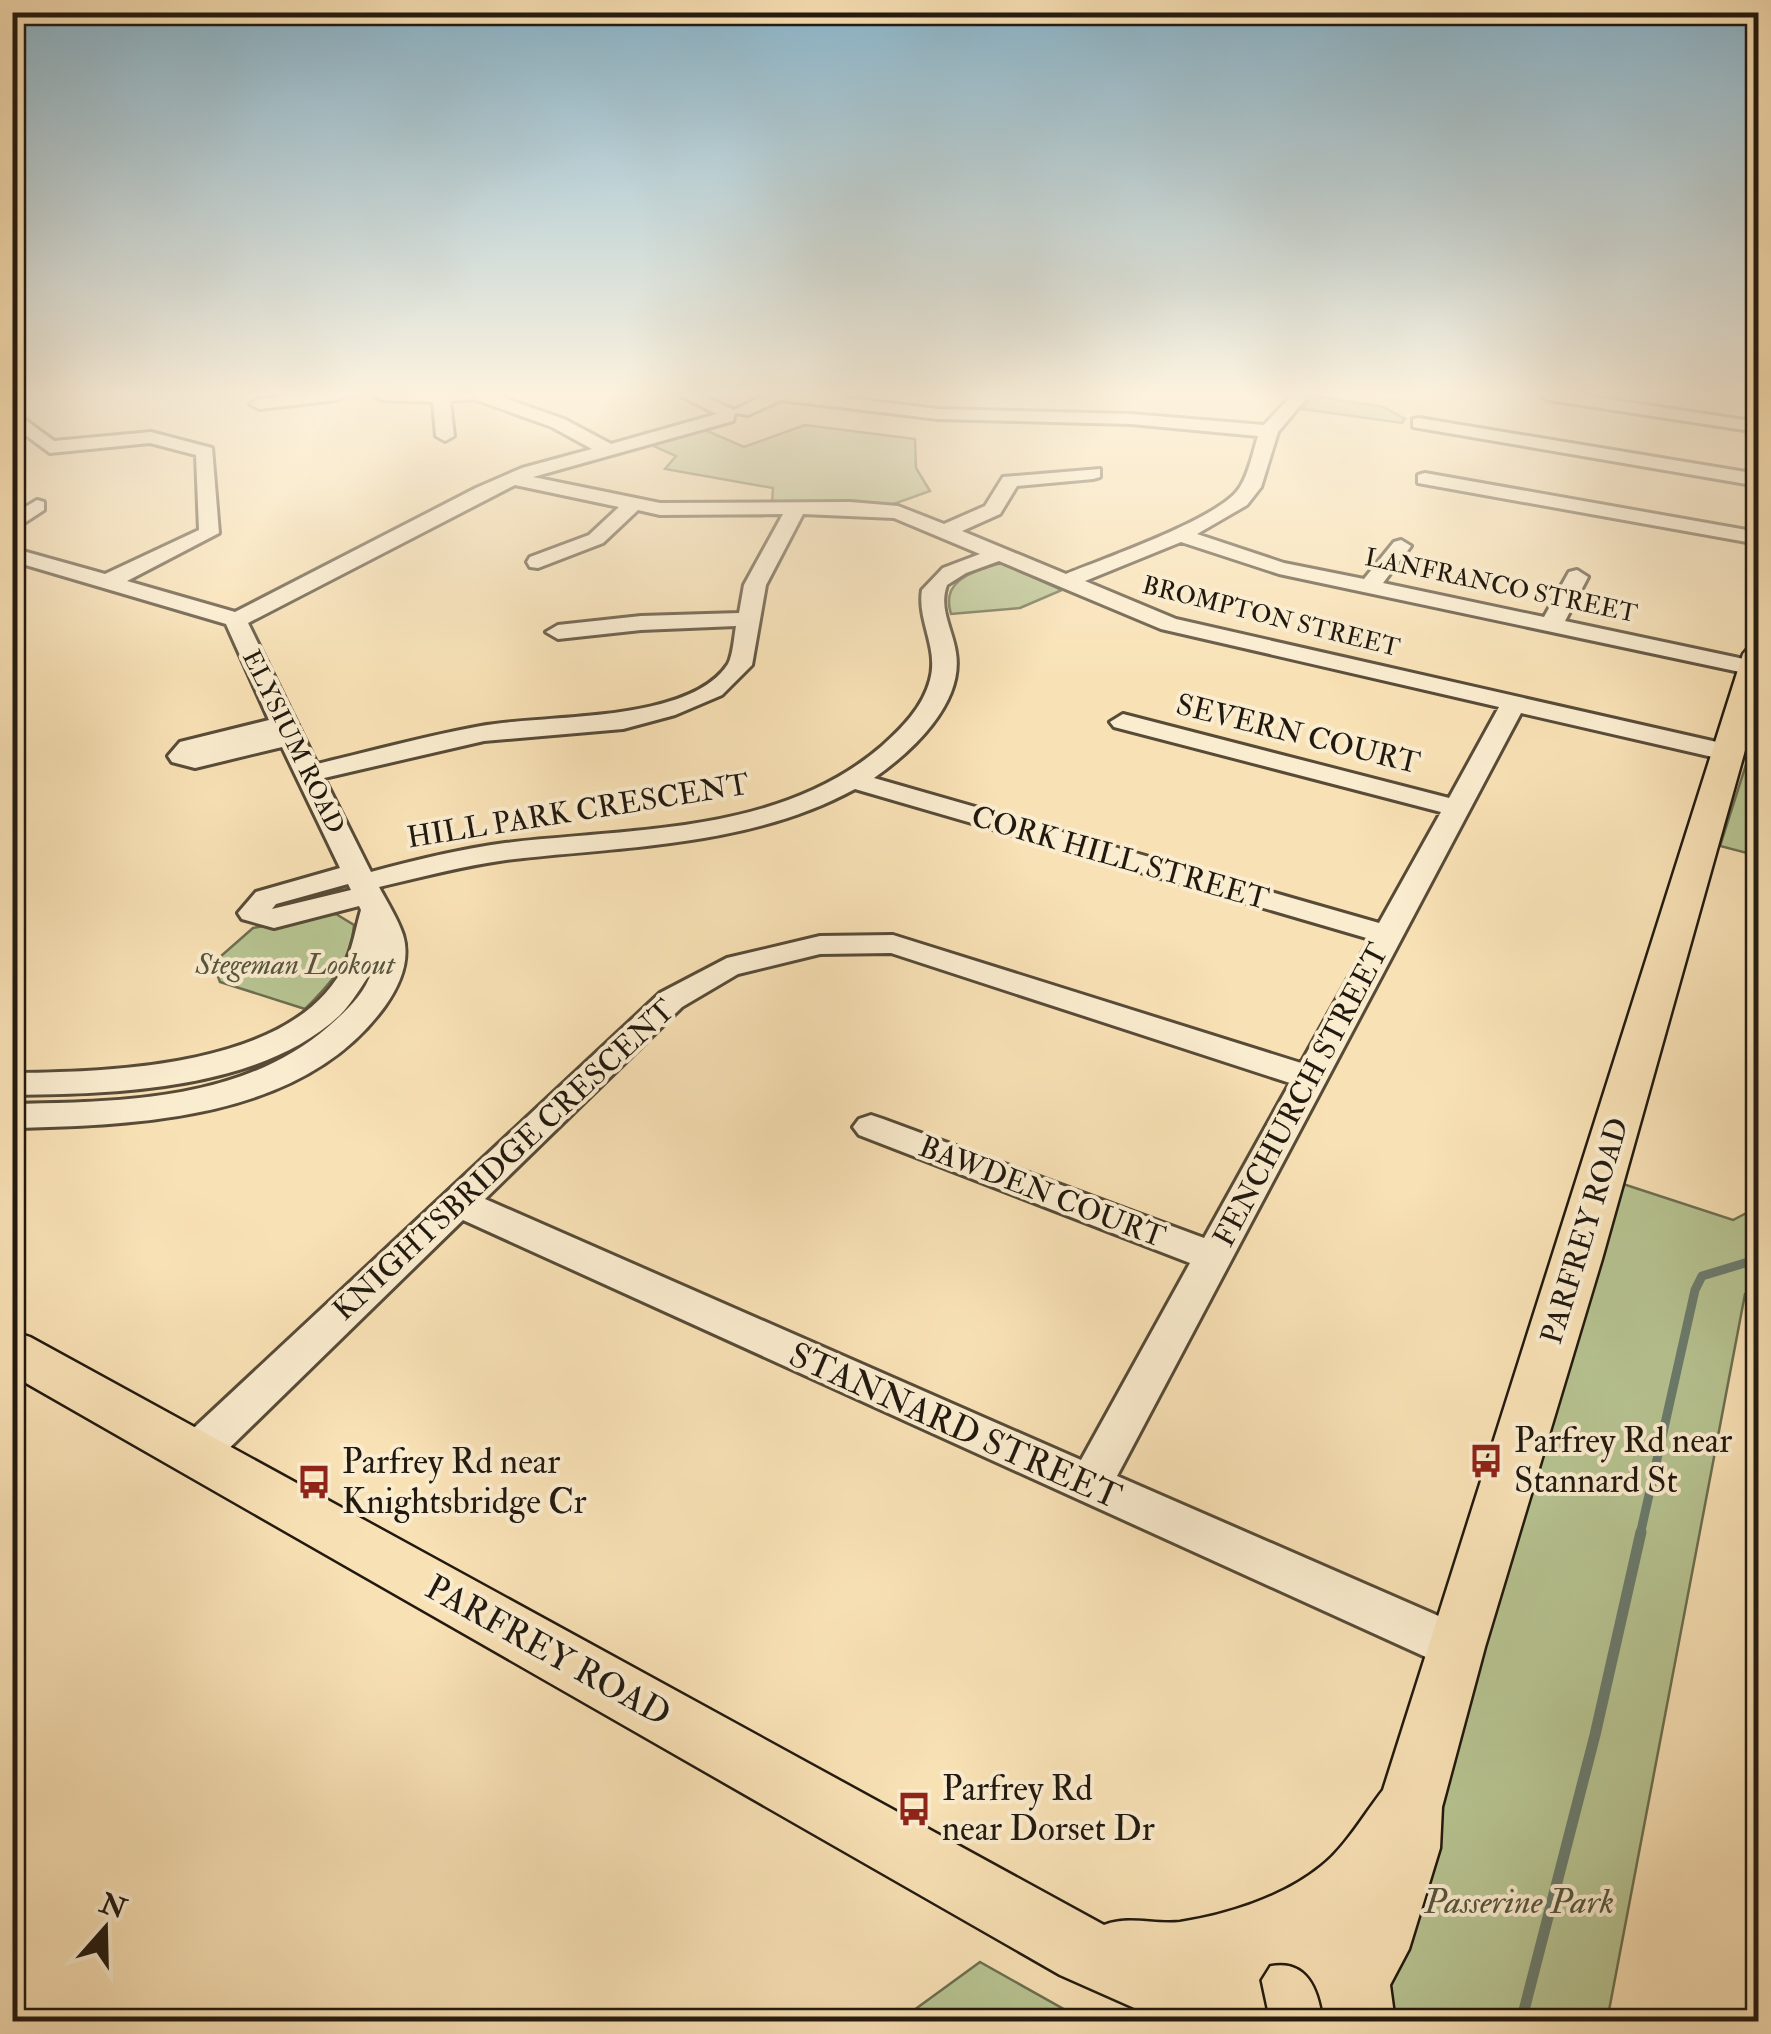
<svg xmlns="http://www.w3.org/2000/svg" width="1771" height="2034" font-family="'IM FELL Double Pica',serif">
	<rect width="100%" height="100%" fill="#f8e1b5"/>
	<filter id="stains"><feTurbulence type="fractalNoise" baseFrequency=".002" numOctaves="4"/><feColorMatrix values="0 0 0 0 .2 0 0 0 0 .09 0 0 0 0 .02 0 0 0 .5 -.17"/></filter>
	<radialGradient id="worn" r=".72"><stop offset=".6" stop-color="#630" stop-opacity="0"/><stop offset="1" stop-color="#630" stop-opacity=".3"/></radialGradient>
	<!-- green -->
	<path fill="#b7c492" stroke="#6c6e50" stroke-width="2.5" d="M1314 396 1383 407 1405 419 1402 423 1302 409Z
		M805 425 915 439 916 468 930 491 888 506 772 504 773 488 665 469 676 456 649 444 703 429 744 447Z
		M1001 563 1062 590 1020 608 951 614C940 579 974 572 1001 563Z
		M1758 727V856L1720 846Z
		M336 914 354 925C352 961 330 984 305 1009L220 982 213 963 253 928Z
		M1620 1183 1733 1220 1758 1207V1286L1745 1294 1607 2021H1383L1380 1986Z
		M980 1962 1085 2021H899Z"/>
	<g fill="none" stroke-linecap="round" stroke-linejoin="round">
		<!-- stream-far1 -->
		<path stroke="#6b7c6e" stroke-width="9" d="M1640 1535 1695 1290 1702 1276 1758 1259"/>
		<!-- stream -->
		<path stroke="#6b7c6e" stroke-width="11" d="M1521 2022 1595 1735 1641 1532"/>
		<!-- minor casing -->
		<g stroke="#574b38" stroke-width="6">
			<path id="minor" d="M295 395H346L337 400 259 409 250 404 259 399Z
				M373 395H495L564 419 611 444 717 414 679 395H701L734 410 765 395H821L938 409 1131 414 1264 425 1292 395H1309L1278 432 1261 487 1247 505 1197 534 1284 563 1364 579 1394 542 1401 540 1411 546 1383 583 1544 617 1569 572 1577 570 1588 577 1565 621 1758 662V674L1754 675 1279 574 1181 542 1085 581 1176 619 1730 745 1743 753 1730 761 1521 713 1117 1476 1473 1631 1480 1647 1473 1663 1456 1669 1439 1663 463 1220 213 1464 198 1469 183 1464 176 1451 183 1438 660 993 727 958 820 936 893 935 1301 1063 1370 939 855 789C749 847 623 846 506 860 463 866 421 877 379 887 387 902 398 919 403 935 411 961 399 986 385 1006 303 1120 139 1125 12 1128V1104C121 1102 243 1101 329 1026 347 1010 364 995 372 971 362 985 352 1003 340 1015 260 1090 116 1094 12 1095V1073C110 1072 298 1068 346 962 353 946 356 927 361 910L359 906 274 928 242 919 238 913 256 892 340 868 282 747 195 768 172 762 168 756 180 742 269 720 226 624 12 561V548L105 574 199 530 196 455 150 443 50 453 12 425V410L54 441 151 432 212 448 219 533 127 581 235 612 476 488 522 468 592 449 552 427 474 399 450 401 454 436 445 441 436 436 433 402 382 400ZM781 400 938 419 1131 424 1258 436C1253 452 1249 473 1240 487 1222 518 1102 559 1066 574L962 531 1000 514 1017 486 1093 479 1100 477V469L1003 477 985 506 944 524 898 506 850 502 660 503 533 477 733 421 735 413 748 415ZM515 485 619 507 589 535 530 557 527 562 530 567 538 568 603 543 638 510 660 515 783 514 744 585 739 613 641 616 558 625 546 632 558 639 641 630 736 626C734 637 733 655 728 664 689 724 543 714 481 726 426 736 371 751 317 764L248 623ZM803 514 894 518 980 554 943 568 922 590C917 621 939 648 930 680 923 707 902 728 882 746 779 835 631 828 505 843 460 849 415 860 371 872L324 778 484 741 623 729 675 715 722 695 752 665 766 585ZM999 561 1161 629 1499 707 1449 798 1123 714 1110 722 1114 727 1441 812 1379 923 874 778C911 752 964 704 956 653 953 630 938 609 947 585L966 573ZM348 884 351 890 272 909 276 904ZM891 953 1290 1083 1204 1238 883 1119 871 1115 859 1119 853 1127 859 1135 1190 1263 1081 1460 485 1199 682 1007 738 974 820 954Z
				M1539 395H1580L1758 422V432L1548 400Z
				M1419 418 1758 474V486L1413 427V419Z
				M1425 473 1758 532V544L1418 483V475Z
				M37 500 44 502V510L12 531V515Z"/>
		</g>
		<!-- major casing -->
		<g stroke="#21190f" stroke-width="5">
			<path id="major" d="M1758 645V704L1602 1259 1485 1647 1442 1807 1440 1848 1409 1949 1390 1985 1395 2022H1325C1321 1989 1309 1956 1269 1964L1259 1980 1268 2022H1166L1060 1975 12 1375V1331L30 1337 1104 1925C1129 1915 1154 1925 1180 1922 1226 1915 1283 1897 1320 1867 1345 1848 1364 1814 1383 1790L1743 654 1748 648Z"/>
		</g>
		<!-- minor -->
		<use href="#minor" fill="#faeccf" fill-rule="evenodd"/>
		<!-- major -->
		<use href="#major" fill="#f8e1b5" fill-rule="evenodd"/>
	</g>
	<!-- sky -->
	<linearGradient id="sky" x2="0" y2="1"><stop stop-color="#8ab8d0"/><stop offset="0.58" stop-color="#fcf2de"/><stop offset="1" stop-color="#fcf2de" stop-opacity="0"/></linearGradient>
	<rect width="1771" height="679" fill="url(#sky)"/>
	<!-- icons -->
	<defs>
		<g id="bus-bare" transform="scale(2.7)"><path d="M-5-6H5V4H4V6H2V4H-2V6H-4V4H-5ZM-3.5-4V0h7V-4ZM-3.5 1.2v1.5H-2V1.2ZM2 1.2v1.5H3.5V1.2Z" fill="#8f2418" stroke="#faeccf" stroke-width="2.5" paint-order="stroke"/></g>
	</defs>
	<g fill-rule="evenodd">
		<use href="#bus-bare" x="1486" y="1461"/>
		<use href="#bus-bare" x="314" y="1482"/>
		<use href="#bus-bare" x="914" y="1809"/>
	</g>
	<g text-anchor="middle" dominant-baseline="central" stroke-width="8" stroke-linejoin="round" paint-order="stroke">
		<!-- far-street labels -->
		<g font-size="25" fill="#21190f" stroke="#faeccf">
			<text transform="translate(1501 586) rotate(12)">LANFRANCO STREET</text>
			<text transform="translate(1271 617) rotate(14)">BROMPTON STREET</text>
			<text transform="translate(293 742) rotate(64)">ELYSIUM ROAD</text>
		</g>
		<!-- street labels -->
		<g font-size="30" fill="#21190f" stroke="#faeccf">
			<text transform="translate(1298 734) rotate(14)">SEVERN COURT</text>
			<text transform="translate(578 811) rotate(-9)">HILL PARK CRESCENT</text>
			<text transform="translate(1120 858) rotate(16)">CORK HILL STREET</text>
			<text transform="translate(1301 1095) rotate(-62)">FENCHURCH STREET</text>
			<text transform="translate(504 1160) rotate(-43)">KNIGHTSBRIDGE CRESCENT</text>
			<text transform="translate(1042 1192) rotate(21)">BAWDEN COURT</text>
			<text transform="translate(1585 1231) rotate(-73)">PARFREY ROAD</text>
		</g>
		<!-- park labels -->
		<g font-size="30" font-style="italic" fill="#56553d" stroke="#faeccf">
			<text x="295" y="964">Stegeman Lookout</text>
		</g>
		<!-- near-street labels -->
		<g font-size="35" fill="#21190f" stroke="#faeccf">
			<text transform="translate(955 1426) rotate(24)">STANNARD STREET</text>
			<text transform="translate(548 1651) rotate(29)">PARFREY ROAD</text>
		</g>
		<!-- near-poi labels -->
		<g font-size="35" fill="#21190f" stroke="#faeccf" text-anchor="start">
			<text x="1514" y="1441">Parfrey Rd near<tspan x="1514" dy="40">Stannard St</tspan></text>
			<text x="342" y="1462">Parfrey Rd near<tspan x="342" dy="40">Knightsbridge Cr</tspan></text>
			<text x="942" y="1789">Parfrey Rd<tspan x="942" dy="40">near Dorset Dr</tspan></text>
		</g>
		<!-- near-park labels -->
		<g font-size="35" font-style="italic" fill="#56553d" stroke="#faeccf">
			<text x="1519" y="1902">Passerine Park</text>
		</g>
	</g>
	<!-- margin -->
	<rect width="1771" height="2034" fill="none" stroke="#f8e1b5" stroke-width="50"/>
	<rect x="15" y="15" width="1741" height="2004" fill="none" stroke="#21190f" stroke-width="5"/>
	<rect x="25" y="25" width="1721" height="1984" fill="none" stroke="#21190f" stroke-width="2.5"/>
	<!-- north arrow -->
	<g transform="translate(105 1929) rotate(20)" stroke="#faeccf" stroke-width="8" paint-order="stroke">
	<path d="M0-8L18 38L0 25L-18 38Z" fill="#21190f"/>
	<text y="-15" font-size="28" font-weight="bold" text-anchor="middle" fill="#21190f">N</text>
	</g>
	<rect width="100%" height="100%" filter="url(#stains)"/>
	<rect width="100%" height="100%" fill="url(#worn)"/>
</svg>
